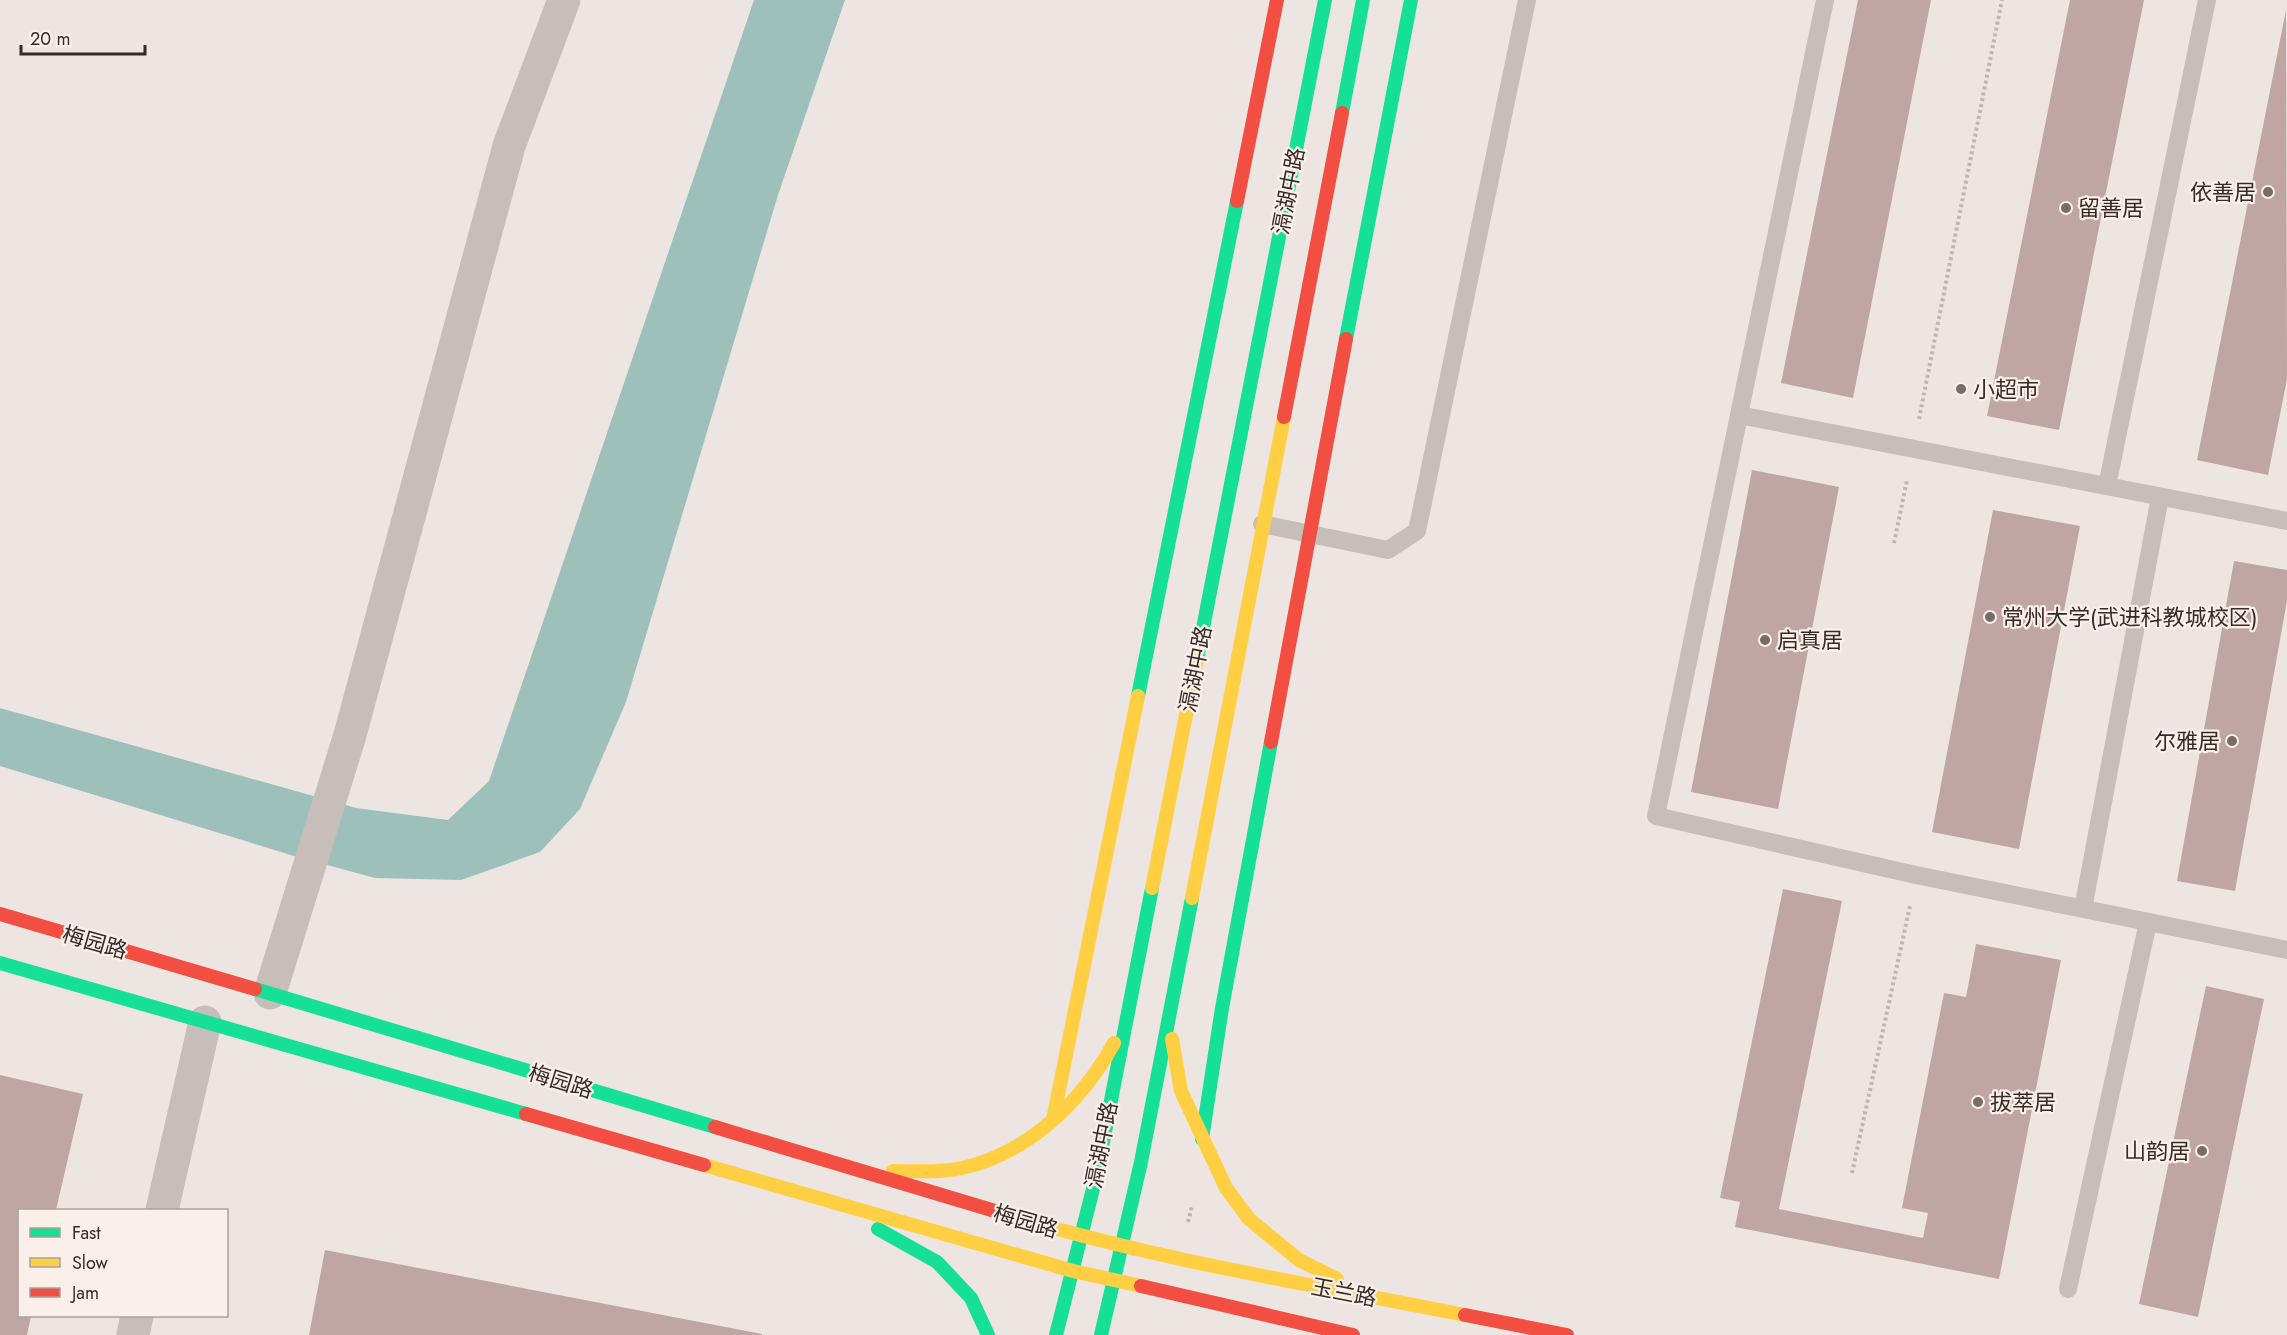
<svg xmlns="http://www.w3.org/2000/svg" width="2287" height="1335" font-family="Jost,'Noto Sans SC',sans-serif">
	<rect width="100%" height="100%" fill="#ede5e1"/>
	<!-- water -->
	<path fill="#9dc0ba" d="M754 0H845L778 195 626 702 580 809 540 852 461 880 375 878 294 856 0 766V708L356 808 448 820 489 781Z"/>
	<!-- building -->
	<path fill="#c0a6a3" d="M1858 0H1931L1853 398 1781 383Z
		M2070 0H2144L2059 430 1987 416Z
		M2286 10 2287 379 2268 475 2197 460Z
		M1752 470 1839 487 1778 809 1691 792Z
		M1993 510 2080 526 2019 849 1932 832Z
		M2234 561 2287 570V601L2235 891 2177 881Z
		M1783 889 1842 901 1779 1209 1923 1238 1928 1213 1902 1208 1944 993 1966 997 1976 944 2061 960 1999 1279 1735 1227 1740 1202 1720 1198Z
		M2206 986 2264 999 2198 1317 2139 1304Z
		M0 1075 83 1094 56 1210H20V1316H31L27 1335H0Z
		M325 1250 762 1334V1335H309Z"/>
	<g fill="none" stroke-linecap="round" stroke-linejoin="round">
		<!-- path -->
		<path stroke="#bfb6b3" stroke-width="4" stroke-dasharray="3 3" stroke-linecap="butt" d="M1919 419 2002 0
			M1894 543 1907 480
			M1852 1173 1910 906
			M1188 1222 1192 1206"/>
		<!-- lane -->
		<path stroke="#c7beba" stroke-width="18" d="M1825 0 1656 816 1916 875 2287 950
			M1739 415 2287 521
			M2107 486 2207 0
			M1262 524 1388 550 1417 531 1527 0
			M2083 909 2160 497
			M2068 1289 2148 922"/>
		<!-- street -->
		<path stroke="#c7beba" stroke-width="33" d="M270 993 350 735 509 146 564 0
			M162 1210 205 1022
			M133 1335 137 1316"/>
		<!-- fast -->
		<path stroke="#16e098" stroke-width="14" d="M1342 113 1363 0
			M1346 339 1411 0
			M1197 659 1325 0
			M1138 696 1237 201
			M0 963 526 1114
			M255 989 715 1127
			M1202 1139 1222 1008 1271 742
			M878 1229 937 1262 971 1298 988 1335
			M1056 1335 1097 1173 1152 888
			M1101 1335 1141 1162 1192 898"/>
		<!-- slow -->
		<path stroke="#ffcf43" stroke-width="14" d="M1152 888 1197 659
			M1192 898 1284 417
			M1172 1039 1181 1091 1226 1188 1249 1219 1299 1260 1337 1279
			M1053 1120 1138 696
			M704 1165 1073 1271 1141 1286
			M893 1171C916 1171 939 1173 962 1168 1029 1153 1082 1101 1114 1043
			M1015 1217C1162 1261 1315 1285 1465 1315"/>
		<!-- jam -->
		<path stroke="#f24e42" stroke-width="14" d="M1237 201 1277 0
			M1284 417 1342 113
			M1271 742 1346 339
			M0 914 255 989
			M526 1114 704 1165
			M715 1127 1015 1217
			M1141 1286 1353 1335
			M1465 1315 1567 1335"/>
	</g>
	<!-- markers -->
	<g fill="#776c69" stroke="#faefe9" stroke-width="2">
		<circle cx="2268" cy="192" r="6"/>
		<circle cx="2066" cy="208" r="6"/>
		<circle cx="1961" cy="389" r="6"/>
		<circle cx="1990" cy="617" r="6"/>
		<circle cx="1765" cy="640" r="6"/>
		<circle cx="2232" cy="741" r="6"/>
		<circle cx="1978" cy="1102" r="6"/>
		<circle cx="2202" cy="1151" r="6"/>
	</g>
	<g text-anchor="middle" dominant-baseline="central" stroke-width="4.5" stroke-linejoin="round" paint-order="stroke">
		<!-- street labels -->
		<g font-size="22" fill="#372b28" stroke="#faefe9">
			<text transform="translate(1288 191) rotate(-79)">滆湖中路</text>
			<text transform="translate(1195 669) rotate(-79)">滆湖中路</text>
			<text transform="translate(95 942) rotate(16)">梅园路</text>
			<text transform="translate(561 1081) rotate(17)">梅园路</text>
			<text transform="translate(1101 1145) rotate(-79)">滆湖中路</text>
			<text transform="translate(1026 1221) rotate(16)">梅园路</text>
			<text transform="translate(1344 1292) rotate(11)">玉兰路</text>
		</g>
		<!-- poi labels -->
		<g font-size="22" fill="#372b28" stroke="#faefe9" text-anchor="start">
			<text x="2256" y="192" text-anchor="end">依善居</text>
			<text x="2078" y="208">留善居</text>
			<text x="1973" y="389">小超市</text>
			<text x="2002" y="617">常州大学(武进科教城校区)</text>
			<text x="1777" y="640">启真居</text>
			<text x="2220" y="741" text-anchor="end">尔雅居</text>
			<text x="1990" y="1102">拔萃居</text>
			<text x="2190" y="1151" text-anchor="end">山韵居</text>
		</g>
	</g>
	<!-- legend -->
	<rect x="18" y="1209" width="210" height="108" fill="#faefe9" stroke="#aca19c" stroke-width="1.5"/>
	<rect x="30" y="1228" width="30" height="9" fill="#16e098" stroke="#aca19c" stroke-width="1.5"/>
	<text x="72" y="1239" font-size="18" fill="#372b28">Fast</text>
	<rect x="30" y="1258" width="30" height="9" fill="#ffcf43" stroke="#aca19c" stroke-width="1.5"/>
	<text x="72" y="1269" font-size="18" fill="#372b28">Slow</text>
	<rect x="30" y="1288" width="30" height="9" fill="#f24e42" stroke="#aca19c" stroke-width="1.5"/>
	<text x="72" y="1299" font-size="18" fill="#372b28">Jam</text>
	<!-- scale -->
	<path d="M21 45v9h124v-9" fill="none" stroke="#372b28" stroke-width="3"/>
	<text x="30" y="45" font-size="18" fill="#372b28" stroke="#faefe9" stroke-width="4.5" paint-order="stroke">20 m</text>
</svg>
